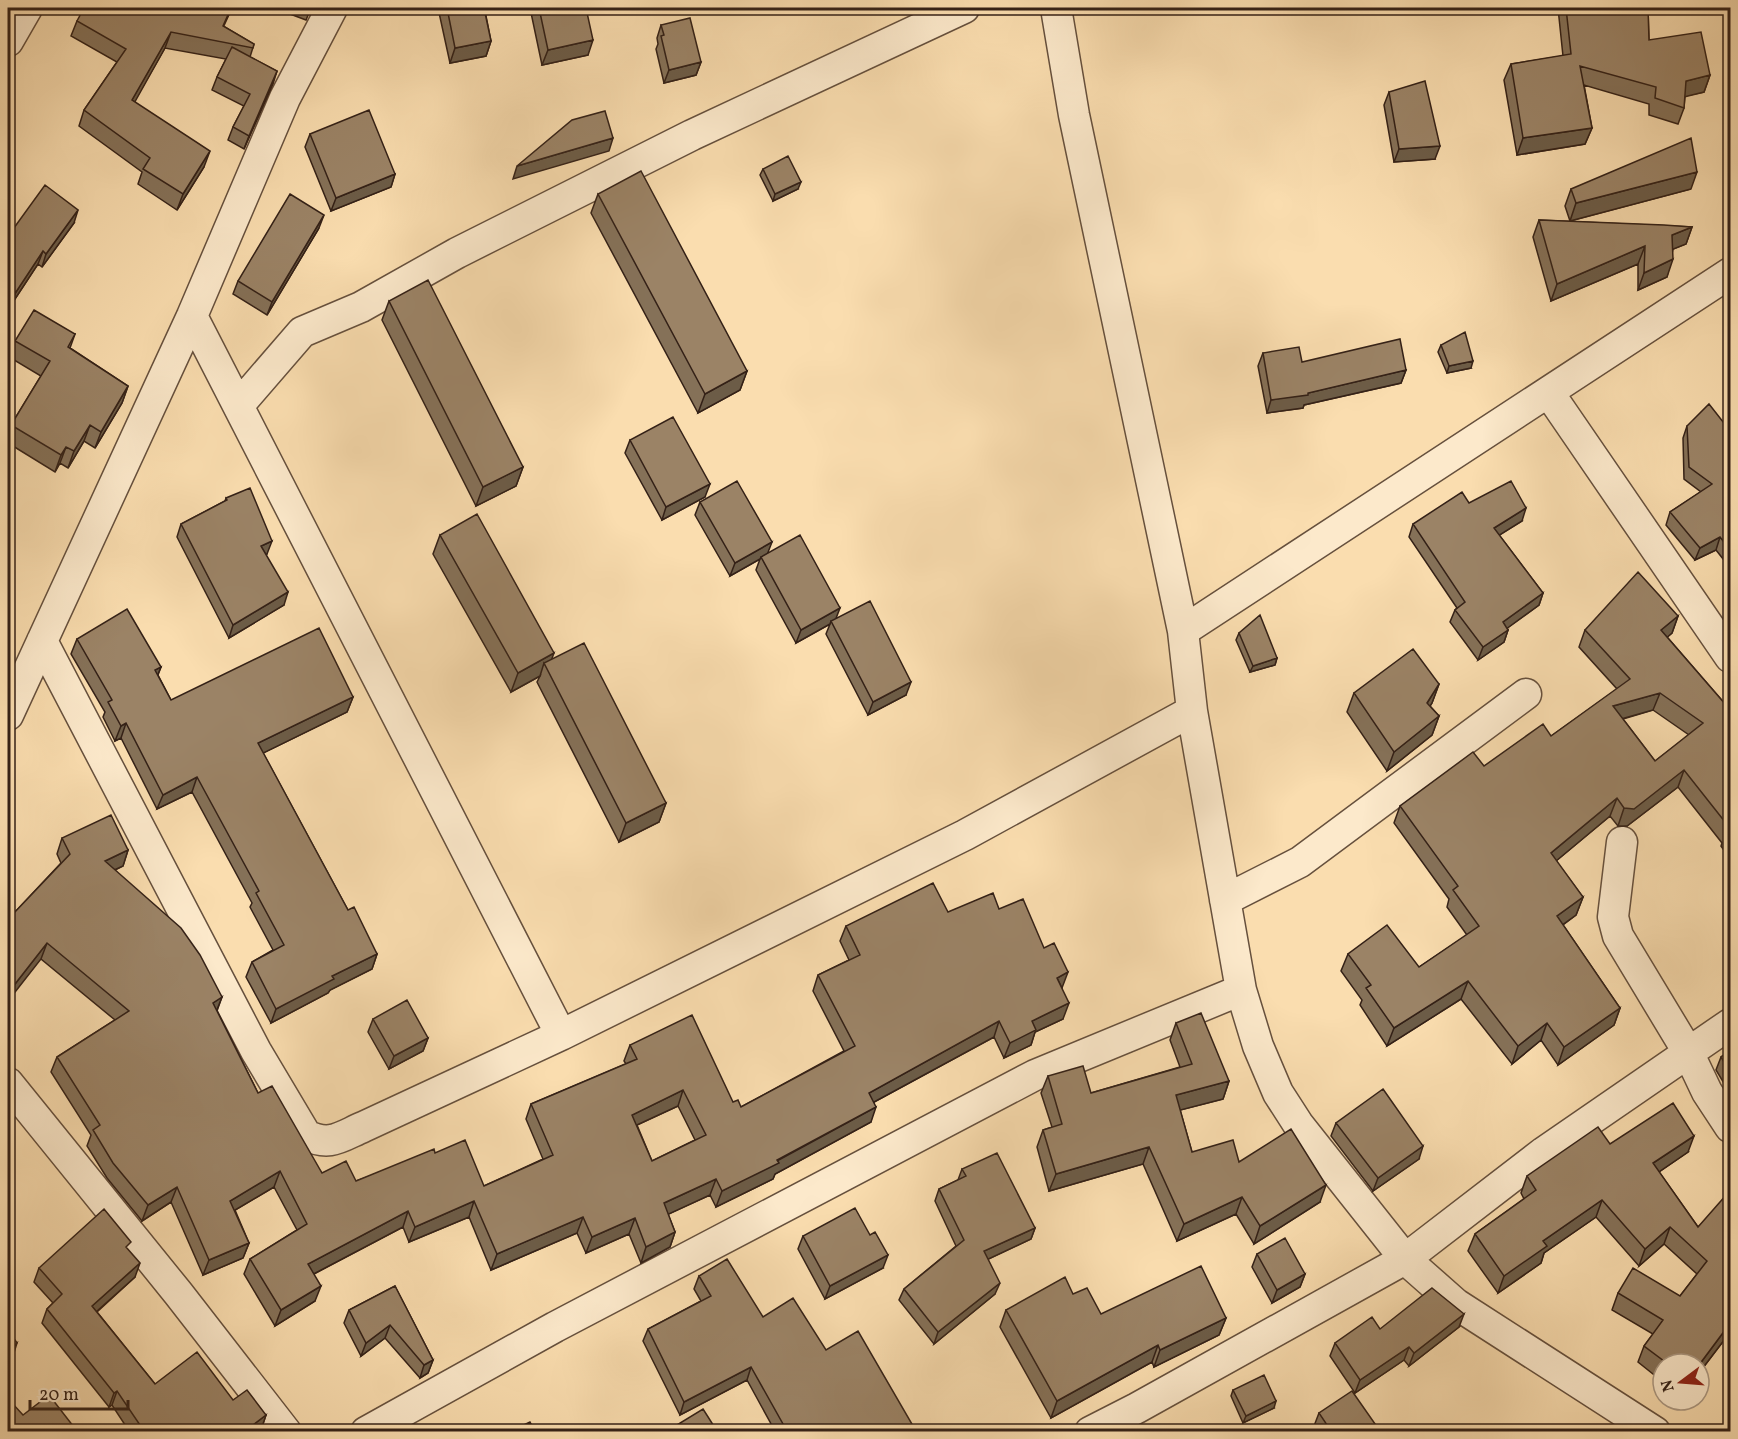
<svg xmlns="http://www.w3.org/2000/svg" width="1738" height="1439" font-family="Vollkorn,serif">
	<rect width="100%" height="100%" fill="#faddaf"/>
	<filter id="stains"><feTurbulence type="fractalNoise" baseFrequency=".00333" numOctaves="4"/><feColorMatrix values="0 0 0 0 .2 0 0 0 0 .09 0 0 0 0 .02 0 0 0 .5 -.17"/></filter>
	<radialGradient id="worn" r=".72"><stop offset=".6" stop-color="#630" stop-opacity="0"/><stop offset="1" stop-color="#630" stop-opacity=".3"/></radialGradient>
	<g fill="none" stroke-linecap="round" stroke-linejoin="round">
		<!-- street casing -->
		<g stroke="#66503d" stroke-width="33">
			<path id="street" d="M1056 8 1074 115 1183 631 1192 711 1241 990 1258 1046 1278 1093 1298 1124 1405 1259 1456 1304 1655 1432
				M8 41 27 8
				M192 316 561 1035
				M1549 393 1730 657
				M239 405 302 332 361 307 457 253 692 135 964 8
				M1183 631 1730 273
				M42 641 256 1051 306 1135C330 1147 340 1137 363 1127L561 1035 965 835 1192 711
				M8 715 192 316 285 98 332 8
				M1622 842 1613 917 1618 936 1688 1052 1707 1092 1730 1127
				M1225 900 1300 862 1526 694
				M8 1083 178 1293 286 1432
				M366 1432 555 1327 1035 1075 1241 990
				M1090 1432 1137 1408 1405 1259 1544 1152 1730 1024"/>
		</g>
		<!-- street -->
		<use href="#street" stroke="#fce9cb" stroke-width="30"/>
	</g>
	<!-- wall -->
	<path fill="#857158" stroke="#342117" stroke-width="1.5" fill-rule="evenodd" d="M202 8H232L223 26 254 44 250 57 277 71 244 149 228 140 233 127 244 106 212 90 217 77 226 59 165 48 134 102 204 167 177 210 138 184 142 172 79 126 84 110 117 62 71 36 77 21 199 12Z
		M274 8H311L306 20Z
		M438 8H499L485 11 491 41 486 56 450 63Z
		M530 8H586L588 55 542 65Z
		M1558 8H1648L1649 40 1710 75 1704 92 1685 96 1684 108 1678 124 1649 115V104L1584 85 1592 128 1585 144 1517 155 1504 80 1511 64 1563 56Z
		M661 25 701 62 696 75 664 83 656 49 658 44 657 38Z
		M1389 92 1435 159 1394 162 1384 105Z
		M310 134 395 174 391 187 331 211 305 147Z
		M763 169 798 189 773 201 760 175Z
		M1571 189H1691L1570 221 1565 206Z
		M598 194 747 371 740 390 698 413 591 213Z
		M1539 220 1692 227 1686 244 1673 249 1667 277 1638 290V264L1551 301 1533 237Z
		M74 223 42 267 38 264 11 305 8 303V229L11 232Z
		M319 228 267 315 233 294 238 281Z
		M389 301 523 467 516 486 476 506 382 320Z
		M1731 333V349L1726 344Z
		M75 334 70 348 128 386 122 403 95 448 84 441 68 468 60 463 55 472 8 443V436L11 425 41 376 9 357 15 341Z
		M1441 345 1471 368 1447 373 1438 352Z
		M1263 353 1302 362 1406 370 1401 383 1304 405 1303 408 1267 413 1258 366Z
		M1687 426 1731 432V569L1716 550 1695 560 1666 525 1670 512 1701 492 1684 479 1683 438Z
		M630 440 705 497 662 520 625 453Z
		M226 498 267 554 266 555 284 605 229 638 177 537 181 524 225 501Z
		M700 502 768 553 836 618 906 695 868 715 826 634 830 624 796 643 756 570 760 559 730 576 695 515Z
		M1469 503 1522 521 1499 535 1543 593 1539 605 1507 628 1508 630 1504 642 1478 660 1450 622 1455 610 1457 608 1409 537 1413 524Z
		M440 535 551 660 666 803 659 822 619 842 537 682 540 676 511 692 433 554Z
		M1678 616 1672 633 1667 637 1726 705 1731 702V860L1721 846 1722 843 1678 787 1627 826H1618L1610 816 1556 861 1583 897 1576 915 1563 925 1620 1008 1614 1025 1558 1065 1541 1040 1512 1064 1461 999 1387 1046 1360 1005 1362 1000 1341 971 1348 954 1419 967 1467 935 1447 907 1449 899 1394 823 1400 806 1484 766 1551 736 1617 689 1579 647 1585 630ZM1653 710 1689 735 1655 761 1623 719Z
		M1239 633 1277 658 1275 665 1250 672 1236 640Z
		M77 639 161 667 158 675 171 700 353 697 347 712 263 753 348 910 377 954 372 969 330 990 328 993 271 1023 246 977 252 962 273 950 250 907 252 903 192 792 157 809 121 738 115 741 103 717 105 712 71 654Z
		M1439 684 1432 703 1430 706 1439 716 1432 735 1387 771 1347 712 1354 693Z
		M62 838 128 850 123 866 115 870 222 997 217 1011 258 1093 322 1173 356 1181 435 1153 484 1186 543 1159 526 1119 531 1104 626 1064 624 1061 630 1045 741 1107 844 1051 813 991 818 975 849 960 840 941 846 926 948 912 999 909 1044 948 1062 988 1063 1019 1035 1032 1031 1045 1004 1058 994 1037 874 1102 871 1122 775 1174 773 1179 716 1207 710 1195 668 1214 675 1232 670 1247 641 1263 629 1234 586 1253 577 1233 491 1270 469 1217 409 1242 403 1227 314 1274 315 1301 275 1326 244 1274 250 1259 297 1230 274 1187 235 1210 249 1243 243 1258 203 1275 171 1202 142 1221 107 1178 87 1146 91 1135 51 1072 57 1057 115 1020 41 959 14 913 61 863 57 854ZM678 1106 695 1140 652 1161 637 1125Z
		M373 1019 428 1038 423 1051 389 1069 368 1032Z
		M1176 1023 1229 1081 1223 1099 1180 1110 1192 1152 1239 1162 1320 1202 1254 1244 1236 1214 1177 1241 1143 1164 1049 1191 1037 1147 1043 1130 1052 1127 1041 1093 1048 1076 1091 1093 1180 1067 1170 1040Z
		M1731 1050V1095L1716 1070 1721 1057Z
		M1336 1123 1419 1159 1373 1191 1331 1136Z
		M1610 1144 1688 1152 1659 1172 1698 1227 1731 1197V1331L1699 1373V1364H1663V1382L1638 1362 1644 1346 1653 1334 1612 1310 1618 1293 1680 1296 1697 1274 1664 1244 1639 1266 1596 1217 1544 1253 1541 1263 1498 1293 1468 1251 1475 1234 1524 1199 1521 1193 1527 1176Z
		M962 1169 1035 1228 1031 1239 988 1259 995 1294 934 1344 899 1300 904 1289 956 1246 935 1201 939 1189 958 1180Z
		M803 1236 883 1268 825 1299 798 1249Z
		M128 1250 135 1277 97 1312 155 1384 233 1400 266 1415 261 1430 259 1431H129L112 1405 109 1407 42 1323 47 1309 53 1303 34 1282 39 1268Z
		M1257 1254 1305 1274 1300 1287 1272 1303 1252 1267Z
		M699 1276 763 1317 826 1350 916 1431H775L747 1380 680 1415 643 1341 648 1329 701 1301 694 1289Z
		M395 1286 433 1360 428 1373 420 1378 385 1338 361 1356 344 1323 349 1310Z
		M1073 1294 1101 1314 1226 1318 1219 1335 1154 1367 1152 1362 1051 1418 1000 1327 1006 1310Z
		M1459 1327 1409 1366 1404 1360 1355 1393 1330 1356 1335 1343 1380 1329Z
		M1233 1390 1274 1408 1243 1423 1231 1396Z
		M1319 1413 1380 1431H1318L1314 1426Z"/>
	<!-- shaded-wall -->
	<path fill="#6c5c47" stroke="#342117" stroke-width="1.5" d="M231 8H232L217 41 223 26Z
		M479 8H499L477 12Z
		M171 32 165 48 127 116 132 100Z
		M593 40 588 55 542 65 548 50Z
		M491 41 486 56 450 63 455 48Z
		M701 62 696 75 664 83 669 70Z
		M277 71 273 84 244 149 249 136Z
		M1710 75 1704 92 1680 98 1686 81Z
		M1592 128 1585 144 1517 155 1523 138Z
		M613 138 609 151 513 179 517 166Z
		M1440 146 1435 159 1394 162 1399 149Z
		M210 151 204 167 177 210 183 194Z
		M1697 172 1691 189 1570 221 1576 203Z
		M395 174 391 187 331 211 336 198Z
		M801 182 798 189 773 201 775 194Z
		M78 210 74 223 42 267 46 254Z
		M324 215 319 228 267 315 272 302Z
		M1692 227 1686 244 1666 252 1672 235Z
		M1645 246 1638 264 1551 301 1557 284Z
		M43 251 38 264 11 305 16 292Z
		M1673 259 1667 277 1638 290 1644 273Z
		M1473 361 1471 368 1447 373 1449 366Z
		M1406 370 1401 383 1304 405 1303 408 1267 413 1271 400 1308 393Z
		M747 371 740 390 698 413 705 394Z
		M128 386 122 403 95 448 101 432Z
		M90 425 84 441 68 468 74 451Z
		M66 447 60 463 55 472 61 455Z
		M523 467 516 486 476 506 483 487Z
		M710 484 705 497 662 520 666 507Z
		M1526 508 1522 521 1490 541 1494 528Z
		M1720 537 1716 550 1695 560 1700 548Z
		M272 541 267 554 257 559 261 546Z
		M772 542 767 555 761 557 760 559 730 576 735 563Z
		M288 592 284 605 229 638 233 625Z
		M1543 593 1539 605 1498 635 1503 622Z
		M840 608 835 621H831L830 624 796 643 801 630Z
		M1678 616 1672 633 1655 648 1661 630Z
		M1508 630 1504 642 1478 660 1483 647Z
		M554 653 548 669 544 663 540 676 511 692 518 673Z
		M1277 658 1275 665 1250 672 1253 666Z
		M161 667 155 681V670Z
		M911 682 906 695 868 715 873 702Z
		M1439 684 1432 703 1420 722 1427 703Z
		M1660 693 1653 710 1607 723 1613 706Z
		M353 697 347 712 253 758 258 743Z
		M1439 716 1432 735 1387 771 1394 752Z
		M126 723 121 738 115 741 121 726Z
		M1684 770 1678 787 1627 826H1618L1624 808Z
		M197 777 192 792 157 809 163 795Z
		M1617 798 1610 816 1544 871 1551 853Z
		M666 803 659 822 619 842 626 823Z
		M128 850 123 866 99 877 105 861Z
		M1583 897 1576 915 1551 933 1557 916Z
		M47 943 41 959 8 1001V993Z
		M377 954 372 969 330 990 328 993 271 1023 276 1009 332 976Z
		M1068 972 1062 988 1057 978Z
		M1468 981 1461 999 1387 1046 1394 1028Z
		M222 997 216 1012 213 1003Z
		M1069 1003 1063 1019 1035 1032 1031 1045 1004 1058 1010 1043 1032 1021Z
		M1620 1008 1614 1025 1558 1065 1564 1047Z
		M999 1021 994 1037 863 1108 869 1093Z
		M1547 1023 1541 1040 1512 1064 1518 1046Z
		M428 1038 423 1051 389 1069 394 1056Z
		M1229 1081 1223 1099 1169 1113 1176 1095Z
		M683 1090 678 1106 626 1130 632 1115Z
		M876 1107 871 1122 775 1174 773 1179 716 1207 722 1191Z
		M1694 1136 1688 1152 1647 1180 1653 1163Z
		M1423 1146 1419 1159 1373 1191 1378 1178Z
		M1149 1147 1143 1164 1049 1191 1056 1174Z
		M280 1171 274 1187 225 1216 230 1201Z
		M716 1179 710 1195 658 1219 664 1203Z
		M1326 1185 1320 1202 1254 1244 1260 1226Z
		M177 1187 171 1202 142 1221 148 1205Z
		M1242 1197 1236 1214 1177 1241 1184 1224Z
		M1602 1200 1596 1217 1544 1253 1541 1263 1498 1293 1504 1276 1543 1241Z
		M474 1201 469 1217 409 1242 415 1227Z
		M408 1211 403 1227 302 1280 308 1264Z
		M583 1217 577 1233 491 1270 497 1254Z
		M635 1218 629 1234 586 1253 592 1237Z
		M1670 1227 1664 1244 1639 1266 1645 1249Z
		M1035 1228 1031 1239 980 1263 984 1251Z
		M675 1232 670 1247 641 1263 646 1247Z
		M249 1243 243 1258 203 1275 209 1260Z
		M888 1255 883 1268 825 1299 830 1286Z
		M140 1263 135 1277 87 1320 92 1306Z
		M1305 1274 1300 1287 1272 1303 1277 1290Z
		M1000 1283 995 1294 934 1344 938 1332Z
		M321 1286 315 1301 275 1326 281 1310Z
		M1464 1314 1459 1327 1409 1366 1414 1353Z
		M1226 1318 1219 1335 1154 1367 1160 1350Z
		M1731 1322V1331L1699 1373V1365Z
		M390 1325 385 1338 361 1356 366 1343Z
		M17 1343 12 1359 8 1362V1351Z
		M1158 1345 1152 1362 1051 1418 1057 1401Z
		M1409 1347 1404 1360 1355 1393 1360 1380Z
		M433 1360 428 1373 420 1378 424 1365Z
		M751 1367 747 1380 680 1415 684 1402Z
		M117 1391 112 1405 109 1407 114 1393Z
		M1276 1401 1274 1408 1243 1423 1246 1416Z
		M266 1415 261 1430 259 1431H245Z"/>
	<!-- building -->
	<path fill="#9b8366" stroke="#342117" stroke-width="1.5" fill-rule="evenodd" d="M84 8H191L199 12 202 8H231L223 26 254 44 253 48 171 32 132 100 210 151 183 194 143 169 150 158 84 110 126 49 77 21Z
		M447 8H484L491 41 455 48Z
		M539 8H586L593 40 548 50Z
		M1566 8H1648L1649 40 1701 32 1710 75 1686 81 1684 108 1655 98 1656 87 1580 66 1592 128 1523 138 1511 64 1571 54Z
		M690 18 701 62 669 70 661 36 664 35 661 25Z
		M232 47 277 71 249 136 233 127 250 94 217 77Z
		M1425 81 1440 146 1399 149 1389 92Z
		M369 110 395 174 336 198 310 134Z
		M605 111 613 138 517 166 572 120Z
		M1691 138 1697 172 1576 203 1571 189Z
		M788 156 801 182 775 194 763 169Z
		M641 171 747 371 705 394 598 194Z
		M45 185 78 210 46 254 43 251 16 292 8 287V229L11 232Z
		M290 194 324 215 272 302 238 281Z
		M1539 220 1664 225 1692 227 1672 235 1673 259 1644 273 1645 246 1557 284Z
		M428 280 523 467 483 487 389 301Z
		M34 310 75 334 68 347 128 386 101 432 90 425 74 451 66 447 61 455 11 425 50 361 15 341Z
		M1465 332 1473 361 1449 366 1441 345Z
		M1400 339 1406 370 1308 393V395L1271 400 1263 353 1299 347 1302 362Z
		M1709 404 1731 432V551L1720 537 1700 548 1670 512 1712 484 1689 467 1687 426Z
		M673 417 710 484 666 507 630 440Z
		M737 481 772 542 735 563 700 502Z
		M1511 481 1526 508 1494 528 1543 593 1503 622 1508 630 1483 647 1455 610 1465 602 1413 524 1462 492 1469 503Z
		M250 488 272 541 261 546 288 592 233 625 181 524 227 500 226 498Z
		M477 514 554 653 518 673 440 535Z
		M800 535 840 608 801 630 761 557Z
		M1638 572 1678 616 1661 630 1726 705 1731 702V834L1727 829 1729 827 1684 770 1634 809 1624 808 1617 798 1551 853 1583 897 1557 916 1620 1008 1564 1047 1547 1023 1518 1046 1468 981 1394 1028 1366 988 1371 985 1348 954 1387 925 1419 967 1479 926 1453 890 1458 886 1400 806 1473 752 1484 766 1543 724 1551 736 1630 679 1585 630ZM1660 693 1703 723 1655 761 1613 706Z
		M870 601 911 682 873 702 831 621Z
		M127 609 161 667 155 670 171 700 319 628 353 697 258 743 348 910 354 907 377 954 332 976 334 979 276 1009 252 962 284 945 256 893 259 891 197 777 163 795 126 723 121 726 108 702 112 700 77 639Z
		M1260 615 1277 658 1253 666 1239 633Z
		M584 643 666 803 626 823 544 663Z
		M1413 649 1439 684 1427 703 1439 716 1394 752 1354 693Z
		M111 815 128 850 105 861 181 928 200 955 222 997 213 1003 258 1093 272 1086 322 1173 346 1161 356 1181 434 1149 435 1153 465 1140 484 1186 553 1155 531 1104 637 1059 630 1045 692 1015 733 1102 738 1100 741 1107 855 1046 818 975 860 955 846 926 933 883 948 912 993 893 999 909 1023 899 1044 948 1054 943 1068 972 1057 978 1069 1003 1032 1021 1036 1030 1010 1043 999 1021 869 1093 876 1107 777 1160 779 1163 722 1191 716 1179 664 1203 675 1232 646 1247 635 1218 592 1237 583 1217 497 1254 474 1201 415 1227 408 1211 308 1264 321 1286 281 1310 250 1259 307 1224 280 1171 230 1201 249 1243 209 1260 177 1187 148 1205 113 1163 93 1130 100 1125 57 1057 129 1011 47 943 8 993V908L14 913 70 854 62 838ZM683 1090 706 1135 652 1161 632 1115Z
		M407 1000 428 1038 394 1056 373 1019Z
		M1201 1013 1229 1081 1176 1095 1192 1152 1233 1140 1239 1162 1291 1129 1326 1185 1260 1226 1242 1197 1184 1224 1149 1147 1056 1174 1043 1130 1062 1124 1048 1076 1083 1066 1091 1093 1192 1064 1176 1023Z
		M1731 1050V1074L1721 1057Z
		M1383 1089 1423 1146 1378 1178 1336 1123Z
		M1673 1103 1694 1136 1653 1163 1698 1227 1727 1194 1731 1197V1322L1699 1365 1668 1364 1644 1346 1663 1320 1618 1293 1633 1268 1680 1296 1707 1261 1670 1227 1645 1249 1602 1200 1543 1241 1547 1246 1504 1276 1475 1234 1536 1190 1527 1176 1598 1127 1610 1144Z
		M997 1153 1035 1228 984 1251 1000 1283 938 1332 904 1289 964 1240 939 1189 966 1176 962 1169Z
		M855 1208 870 1235 875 1232 888 1255 830 1286 803 1236Z
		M104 1209 131 1242 126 1247 140 1263 92 1306 155 1384 197 1352 233 1400 247 1390 266 1415 245 1431H144L117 1391 114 1393 47 1309 62 1294 39 1268Z
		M1285 1238 1305 1274 1277 1290 1257 1254Z
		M727 1259 763 1317 793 1298 826 1350 858 1331 916 1431H787L751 1367 684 1402 648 1329 711 1296 699 1276Z
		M1201 1266 1226 1318 1160 1350 1158 1345 1057 1401 1006 1310 1065 1277 1073 1294 1087 1288 1101 1314Z
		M395 1286 433 1360 424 1365 390 1325 366 1343 349 1310Z
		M1432 1288 1464 1314 1414 1353 1409 1347 1360 1380 1335 1343 1372 1317 1380 1329Z
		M8 1330 17 1343 8 1351Z
		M1264 1375 1276 1401 1246 1416 1233 1390Z
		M1352 1391 1380 1431H1331L1319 1413Z
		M49 1395 77 1431H8V1409L13 1404 23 1415Z
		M703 1409 717 1431H667Z
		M530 1422 535 1431H511Z"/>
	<!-- margin -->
	<rect width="1738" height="1439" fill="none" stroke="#faddaf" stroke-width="30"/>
	<rect x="9" y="9" width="1720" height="1421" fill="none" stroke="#342117" stroke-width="3"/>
	<rect x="15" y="15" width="1708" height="1409" fill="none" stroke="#342117" stroke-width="1.5"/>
	<!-- north arrow -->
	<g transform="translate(1681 1382) rotate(254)"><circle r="28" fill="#fce9cb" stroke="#ac9983" stroke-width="1.5"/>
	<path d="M0-4.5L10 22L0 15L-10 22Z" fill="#8f2418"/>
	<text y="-9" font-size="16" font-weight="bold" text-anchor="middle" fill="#342117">N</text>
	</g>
	<!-- scale -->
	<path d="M30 1400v9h98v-9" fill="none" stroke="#342117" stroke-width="3"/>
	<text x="39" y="1400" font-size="18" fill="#342117" stroke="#fce9cb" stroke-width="4.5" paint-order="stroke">20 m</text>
	<rect width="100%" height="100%" filter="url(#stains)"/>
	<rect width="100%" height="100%" fill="url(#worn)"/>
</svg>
